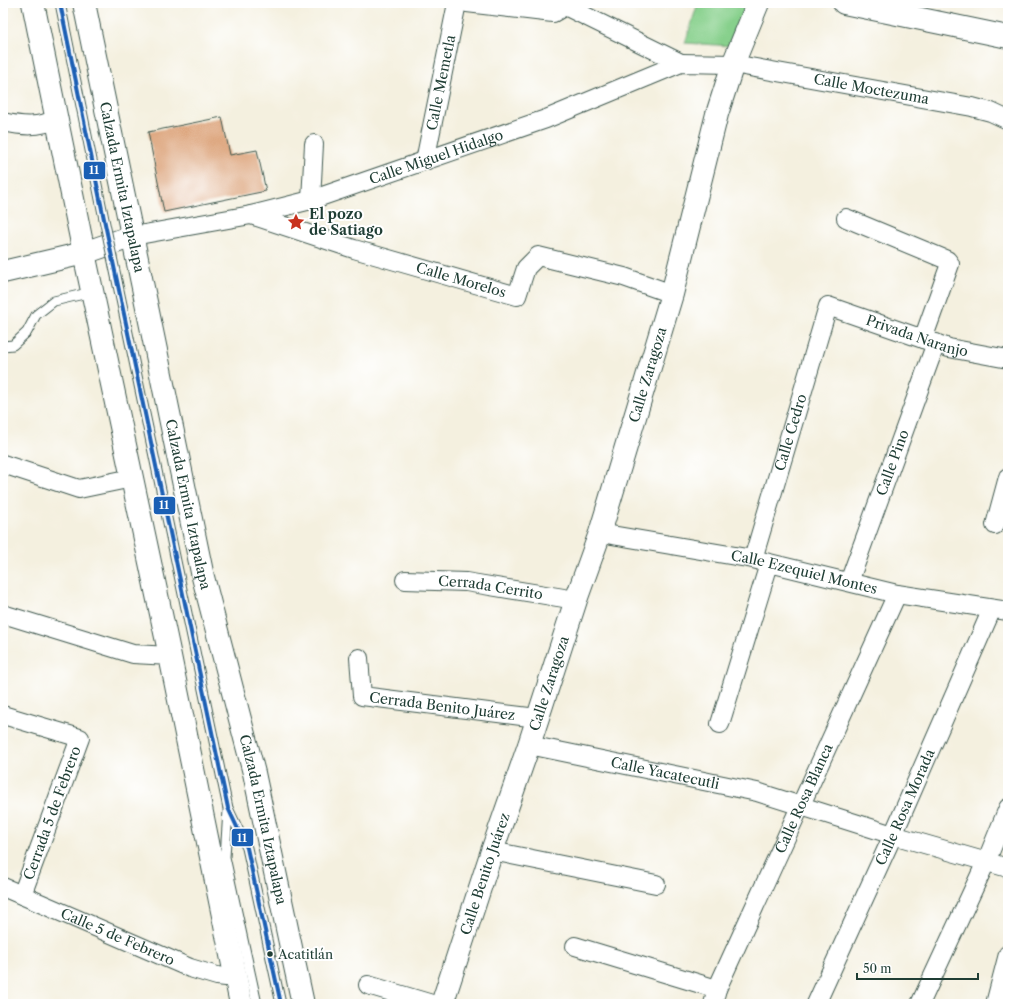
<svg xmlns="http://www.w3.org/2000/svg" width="1011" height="1007" font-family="'Libre Caslon Text',serif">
	<rect width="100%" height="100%" fill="#fff"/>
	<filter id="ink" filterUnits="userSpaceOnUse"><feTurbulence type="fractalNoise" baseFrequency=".025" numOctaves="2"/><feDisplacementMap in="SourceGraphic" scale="8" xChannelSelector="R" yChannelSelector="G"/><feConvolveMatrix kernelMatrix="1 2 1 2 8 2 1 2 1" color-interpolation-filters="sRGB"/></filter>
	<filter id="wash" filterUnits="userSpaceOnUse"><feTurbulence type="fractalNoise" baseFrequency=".012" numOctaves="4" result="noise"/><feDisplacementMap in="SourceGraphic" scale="16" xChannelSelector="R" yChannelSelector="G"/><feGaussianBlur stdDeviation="0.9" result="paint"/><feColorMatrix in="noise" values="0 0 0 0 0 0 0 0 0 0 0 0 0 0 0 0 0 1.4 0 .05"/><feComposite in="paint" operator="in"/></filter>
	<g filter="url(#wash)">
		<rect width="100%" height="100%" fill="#f4f0df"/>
		<!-- green -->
		<path fill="#87d08c" stroke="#538660" d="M698 3H746L732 46 685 43Z"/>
		<g id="blocks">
			<!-- building -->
			<path fill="#dea881" d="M222 117 230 155 257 150 266 191 164 212 148 132Z"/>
		</g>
	</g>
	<g filter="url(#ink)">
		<use href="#blocks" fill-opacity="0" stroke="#3f584e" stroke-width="1"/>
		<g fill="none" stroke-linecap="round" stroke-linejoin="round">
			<!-- lane casing -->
			<g stroke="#3f584e" stroke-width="11">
				<path id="lane" d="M3 346 13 345 27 332 36 315 54 301 92 292
					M228 808 247 848 281 1004
					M228 810 225 857 257 1004"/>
			</g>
			<!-- street casing -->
			<g stroke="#3f584e" stroke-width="20">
				<g id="street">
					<path d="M467 3 553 13 565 6 681 63"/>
					<path d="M3 122C21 126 39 128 56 119"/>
					<path id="s1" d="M425 161 457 3"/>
					<path d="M311 200 314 144"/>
					<path id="s2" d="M251 215 354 249 517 296 526 268 538 256 624 277 672 294"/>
					<path d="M846 218 947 260 950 264 923 339"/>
					<path id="s3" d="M133 236 251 215 311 200 546 119 681 63 733 64 972 107 991 112 1008 120"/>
					<path d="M3 464 79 489 132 478"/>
					<path d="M995 525 1008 477"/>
					<path id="s4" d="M600 533 753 559 897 594 1008 611"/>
					<path id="s5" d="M753 559 828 306 949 348 1008 359"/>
					<path id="s6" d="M405 580 466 582 576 600"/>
					<path id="s7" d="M849 582 936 343"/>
					<path d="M3 614 133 654 170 656"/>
					<path id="s8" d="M359 658 362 696 537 718"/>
					<path d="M3 715 80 738 22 895"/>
					<path d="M720 724 769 564"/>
					<path id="s9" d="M529 745 757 792 893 835 1008 868"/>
					<path d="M492 851 656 884"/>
					<path id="s10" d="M3 887 190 968 217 976 235 978"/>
					<path d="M575 946 717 989"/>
					<path d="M368 985 432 1004"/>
					<path id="s11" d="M713 1004 717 989 897 594"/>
					<path id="s12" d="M816 1004 893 835 992 609"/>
					<path d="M920 1004 986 862 1008 808"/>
					<path d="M995 1004 1008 954"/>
				</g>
			</g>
			<!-- secondary casing -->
			<g stroke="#3f584e" stroke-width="24">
				<g id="secondary">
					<path d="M844 3 1008 37"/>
					<path d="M3 272 84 253 133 236"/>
					<path id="s13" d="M442 1004 492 851 529 745 576 600 600 533 672 294 717 114 733 64 758 3"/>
				</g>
			</g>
			<!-- primary casing -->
			<g stroke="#3f584e" stroke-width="24">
				<g id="primary">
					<path d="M33 3 84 253 170 656 241 1004"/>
					<path id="s14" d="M84 3 203 577 254 773 303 1004"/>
				</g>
			</g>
			<!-- lane -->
			<use href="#lane" stroke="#fff" stroke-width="9"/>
			<!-- street -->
			<use href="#street" stroke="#fff" stroke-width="18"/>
			<!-- secondary -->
			<use href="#secondary" stroke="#fff" stroke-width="22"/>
			<!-- primary -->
			<use href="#primary" stroke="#fff" stroke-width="22"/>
			<!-- lane-bridge casing -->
			<g stroke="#3f584e" stroke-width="11" stroke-linecap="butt">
				<path id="lane-bridge" d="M60 3 104 219 228 808"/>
			</g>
			<!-- lane-bridge -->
			<use href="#lane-bridge" stroke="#fff" stroke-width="9"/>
			<!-- bus-1 casing -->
			<g stroke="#fff" stroke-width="7">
				<path id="bus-1" d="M60 3 104 219 228 808 247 848 281 1004"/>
			</g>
			<!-- bus-1 -->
			<use href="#bus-1" stroke="#1a5fb4" stroke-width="4"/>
		</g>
	</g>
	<!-- icons -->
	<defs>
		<g id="sight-bare" transform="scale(1.38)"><path d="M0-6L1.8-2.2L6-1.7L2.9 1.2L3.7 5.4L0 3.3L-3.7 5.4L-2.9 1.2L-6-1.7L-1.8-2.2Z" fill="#c8321e" stroke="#fff" stroke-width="2.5" paint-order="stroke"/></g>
	</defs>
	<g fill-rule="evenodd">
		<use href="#sight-bare" x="296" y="222"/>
	</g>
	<!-- markers -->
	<circle fill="#1f3d34" stroke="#fff" stroke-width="1.5" cx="270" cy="954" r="3.5"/>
	<g text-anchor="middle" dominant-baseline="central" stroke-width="4" stroke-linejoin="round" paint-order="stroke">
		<!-- bus labels -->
		<g font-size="13" fill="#1f3d34" stroke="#fff" text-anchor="start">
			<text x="278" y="954">Acatitlán</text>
		</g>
		<!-- street labels -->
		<g font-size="14" fill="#1f3d34" stroke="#fff">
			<text stroke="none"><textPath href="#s1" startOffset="80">Calle Memetla</textPath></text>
			<text stroke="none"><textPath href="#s3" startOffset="769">Calle Moctezuma</textPath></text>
			<text stroke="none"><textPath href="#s3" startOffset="314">Calle Miguel Hidalgo</textPath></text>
			<text stroke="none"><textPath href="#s14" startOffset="188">Calzada Ermita Iztapalapa</textPath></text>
			<text stroke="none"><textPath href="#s2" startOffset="220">Calle Morelos</textPath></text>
			<text stroke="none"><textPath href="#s5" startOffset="358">Privada Naranjo</textPath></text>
			<text stroke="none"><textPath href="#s13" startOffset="662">Calle Zaragoza</textPath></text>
			<text stroke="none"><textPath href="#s5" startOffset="132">Calle Cedro</textPath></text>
			<text stroke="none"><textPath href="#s7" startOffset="127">Calle Pino</textPath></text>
			<text stroke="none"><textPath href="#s14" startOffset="512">Calzada Ermita Iztapalapa</textPath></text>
			<text stroke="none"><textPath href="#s4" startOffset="208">Calle Ezequiel Montes</textPath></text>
			<text stroke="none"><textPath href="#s6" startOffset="86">Cerrada Cerrito</textPath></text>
			<text stroke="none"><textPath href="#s13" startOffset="338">Calle Zaragoza</textPath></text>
			<text stroke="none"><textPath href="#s8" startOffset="119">Cerrada Benito Juárez</textPath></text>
			<text stroke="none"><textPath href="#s9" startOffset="139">Calle Yacatecutli</textPath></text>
			<text stroke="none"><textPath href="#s11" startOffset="225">Calle Rosa Blanca</textPath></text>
			<text stroke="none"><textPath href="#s12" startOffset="216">Calle Rosa Morada</textPath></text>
			<text transform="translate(52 813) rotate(-70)">Cerrada 5 de Febrero</text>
			<text stroke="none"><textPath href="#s14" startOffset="836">Calzada Ermita Iztapalapa</textPath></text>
			<text stroke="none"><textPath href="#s13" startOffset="137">Calle Benito Juárez</textPath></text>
			<text stroke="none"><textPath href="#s10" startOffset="125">Calle 5 de Febrero</textPath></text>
		</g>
		<!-- poi labels -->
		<g font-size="14" font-weight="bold" fill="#1f3d34" stroke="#fff" text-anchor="start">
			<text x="309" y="214">El pozo<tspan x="309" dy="16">de Satiago</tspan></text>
		</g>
	</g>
	<g stroke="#fff" stroke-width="1.5">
		<rect x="83" y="161" width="23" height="19" rx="4" fill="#1a5fb4"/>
		<rect x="153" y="496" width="23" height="19" rx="4" fill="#1a5fb4"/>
		<rect x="231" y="828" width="23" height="19" rx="4" fill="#1a5fb4"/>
	</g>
	<g font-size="11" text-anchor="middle" font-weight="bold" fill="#fff">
		<text x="94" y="174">11</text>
		<text x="164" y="509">11</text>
		<text x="242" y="842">11</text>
	</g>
	<!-- margin -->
	<rect width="1011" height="1007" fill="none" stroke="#fff" stroke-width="16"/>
	<!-- scale -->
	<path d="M857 973v6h121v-6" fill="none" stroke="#1f3d34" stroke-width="2"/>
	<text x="863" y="973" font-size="12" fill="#1f3d34" stroke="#ffffff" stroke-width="3" paint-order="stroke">50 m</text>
</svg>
